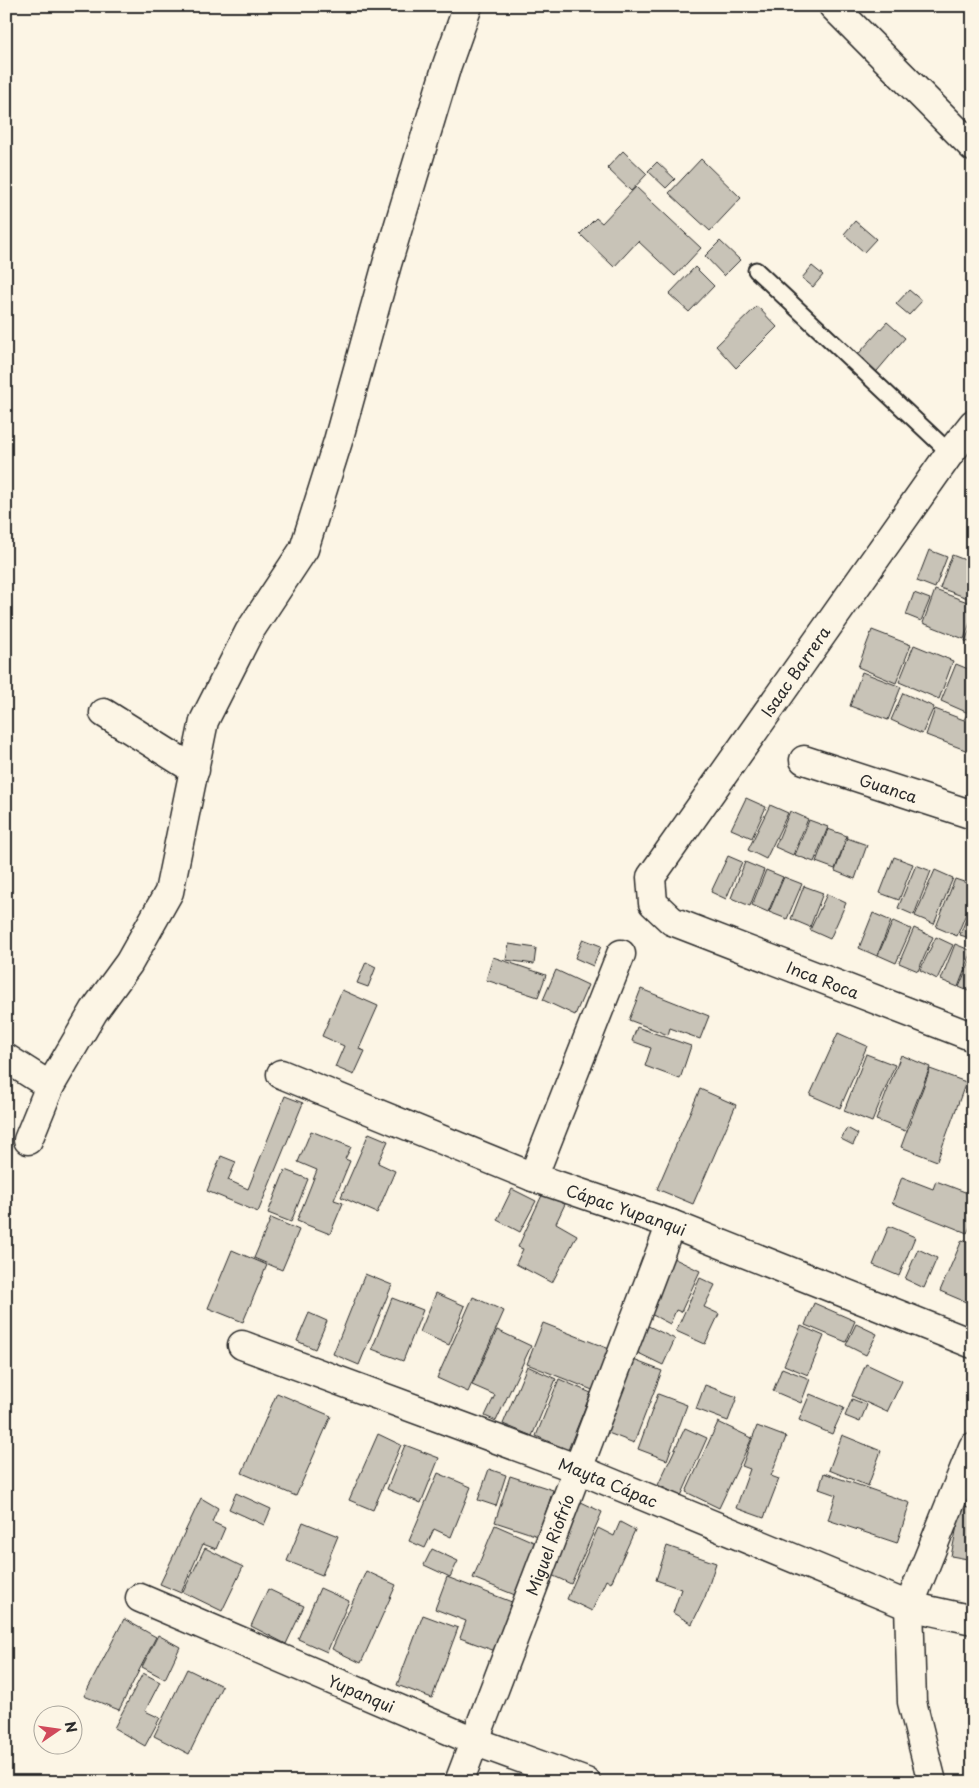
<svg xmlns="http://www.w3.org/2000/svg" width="979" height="1788" font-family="'Playpen Sans',sans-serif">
	<rect width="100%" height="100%" fill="#fcf5e5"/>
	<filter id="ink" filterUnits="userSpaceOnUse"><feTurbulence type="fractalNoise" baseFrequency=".02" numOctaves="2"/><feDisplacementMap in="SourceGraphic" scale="10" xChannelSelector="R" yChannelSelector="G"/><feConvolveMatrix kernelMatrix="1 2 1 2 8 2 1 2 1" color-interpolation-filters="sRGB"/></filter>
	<g filter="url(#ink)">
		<!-- building -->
		<path fill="#c8c3b7" stroke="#2b2b2b" d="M623 151 647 174 631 191 607 168Z
			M701 159 741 198 710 231 669 193Z
			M657 162 675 179 666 188 648 171Z
			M636 187 701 248 675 276 638 241 614 267 580 234 596 218 602 223Z
			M855 221 876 239 864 252 844 234Z
			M720 241 740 260 724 276 705 256Z
			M812 266 823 275 813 287 802 278Z
			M695 267 714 286 689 312 669 294Z
			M909 290 922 301 909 315 896 304Z
			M757 306 777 327 736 368 716 346Z
			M887 322 905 338 872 377 853 360Z
			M929 550 947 557 935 588 917 581Z
			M952 555 973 563V600L940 588Z
			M935 590 973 604V615L964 639 923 623Z
			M914 593 930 599 921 621 906 615Z
			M973 622V643L965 641Z
			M872 630 911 645 896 683 858 667Z
			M914 645 953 661 939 699 899 682Z
			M956 664 973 671V715L941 701Z
			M862 672 901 687 888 720 850 706Z
			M903 693 934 707 922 734 891 720Z
			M935 709 964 720 966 716 973 718V739L968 751 926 735Z
			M746 798 766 807 752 838 731 829Z
			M770 805 788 813 766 859 748 850Z
			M790 811 808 819 793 855 775 847Z
			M809 820 828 827 814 862 795 855Z
			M828 829 847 836 835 869 816 862Z
			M847 838 867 845 855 879 835 871Z
			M728 856 742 862 726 899 711 892Z
			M894 857 913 864 899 900 880 893Z
			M745 862 764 870 750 906 731 898Z
			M916 865 931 871 914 915 898 908Z
			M766 870 783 877 768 912 752 905Z
			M935 870 953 878 934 924 915 916Z
			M784 877 802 884 787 919 769 912Z
			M955 879 973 885V896L957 936 936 927Z
			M804 886 823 893 810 927 791 919Z
			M827 894 846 903 830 939 810 930Z
			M973 901V939L960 935Z
			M873 913 891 921 877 956 859 948Z
			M893 921 911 929 896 963 878 955Z
			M914 928 933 937 918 971 899 963Z
			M936 937 953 945 937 979 920 970Z
			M583 939 601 946 593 966 575 958Z
			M509 944 536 948 534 964 506 960Z
			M955 944 972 951 958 987 941 980Z
			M973 954V993L959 987Z
			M493 957 546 975 538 997 486 980Z
			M366 962 376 967 368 987 357 983Z
			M556 970 588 985 575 1015 543 1000Z
			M641 989 709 1016 700 1039 670 1028 668 1035 629 1020Z
			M342 990 378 1006 359 1049 365 1051 354 1075 335 1067 344 1046 322 1036Z
			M637 1027 691 1046 680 1079 645 1066 651 1048 632 1041Z
			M838 1033 867 1046 840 1108 810 1095Z
			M866 1054 895 1065 872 1122 844 1111Z
			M901 1055 930 1067 905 1131 876 1120Z
			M930 1069 966 1082 937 1161 901 1147Z
			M700 1089 736 1105 693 1204 657 1189Z
			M285 1096 303 1103 258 1212 207 1191 221 1156 236 1162 228 1180 248 1189Z
			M847 1128 858 1134 853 1145 841 1139Z
			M311 1131 351 1147 345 1159 350 1161 334 1200 343 1203 330 1234 297 1221 317 1170 298 1162Z
			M369 1133 388 1141 378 1163 395 1171 377 1213 341 1197Z
			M285 1170 308 1179 291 1222 268 1213Z
			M902 1177 933 1189 936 1181 973 1195V1221L967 1233 892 1203Z
			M512 1189 536 1201 520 1232 497 1220Z
			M543 1193 565 1204 556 1223 577 1235 552 1283 516 1264 523 1249 518 1247Z
			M271 1218 299 1230 282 1270 254 1258Z
			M889 1226 915 1237 899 1276 873 1265Z
			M962 1240 973 1244V1305L940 1291Z
			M918 1249 937 1258 924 1288 905 1279Z
			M232 1250 267 1265 243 1322 208 1308Z
			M671 1257 700 1271 681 1312 676 1310 670 1324 645 1311Z
			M365 1274 392 1285 359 1365 333 1354Z
			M700 1278 715 1285 704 1307 719 1314 705 1344 676 1331Z
			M436 1293 465 1306 449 1345 420 1332Z
			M473 1297 504 1311 468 1392 437 1378Z
			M392 1298 423 1310 403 1361 372 1349Z
			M814 1303 855 1321 846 1342 805 1325Z
			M309 1313 327 1321 315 1349 297 1341Z
			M640 1322 675 1339 663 1365 628 1348Z
			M543 1323 612 1350 595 1391 527 1364Z
			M856 1324 877 1334 866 1355 846 1345Z
			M801 1326 824 1336 808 1375 784 1365Z
			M497 1330 531 1346 496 1421 485 1416 495 1395 472 1385Z
			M631 1359 662 1371 634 1443 603 1431Z
			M866 1364 902 1381 887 1412 852 1396Z
			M527 1366 556 1379 532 1436 503 1424Z
			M782 1368 810 1379 801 1403 773 1391Z
			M559 1379 591 1393 568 1450 536 1436Z
			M705 1385 737 1397 728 1421 696 1409Z
			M277 1393 331 1416 296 1496 242 1473Z
			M658 1394 687 1405 667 1460 638 1449Z
			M810 1394 844 1408 832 1434 799 1420Z
			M852 1399 867 1405 860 1422 845 1416Z
			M718 1422 752 1438 719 1508 686 1492Z
			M757 1426 786 1437 771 1476 779 1479 764 1518 736 1508 750 1469 742 1466Z
			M685 1428 707 1438 681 1496 658 1485Z
			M378 1434 401 1445 373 1510 349 1500Z
			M842 1435 881 1451 868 1486 829 1470Z
			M405 1445 439 1458 421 1503 387 1489Z
			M489 1469 506 1475 496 1506 478 1500Z
			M438 1473 471 1487 451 1537 434 1529 425 1548 409 1541Z
			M824 1473 910 1503 897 1543 828 1520 836 1495 819 1489Z
			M510 1476 553 1490 538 1536 495 1522Z
			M236 1493 271 1509 264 1525 229 1509Z
			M201 1498 218 1508 212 1522 225 1528 216 1549 203 1544 181 1593 160 1584Z
			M577 1500 602 1512 571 1584 545 1572Z
			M961 1506 973 1509V1560L951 1556Z
			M303 1522 338 1536 322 1575 287 1561Z
			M620 1522 635 1530 611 1583 606 1580 592 1611 567 1599 598 1528 614 1536Z
			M495 1525 536 1543 515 1595 473 1578Z
			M667 1546 716 1563 705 1597 692 1624 673 1613 681 1589 656 1580Z
			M205 1548 243 1567 222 1611 183 1592Z
			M432 1549 458 1561 450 1577 424 1565Z
			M366 1571 396 1585 361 1663 332 1649Z
			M447 1577 517 1604 498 1652 460 1638 466 1621 435 1609Z
			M320 1588 349 1601 327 1652 298 1639Z
			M268 1589 304 1606 286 1644 251 1626Z
			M423 1615 458 1628 432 1698 397 1685Z
			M124 1619 156 1637 119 1710 84 1696Z
			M158 1635 180 1647 165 1679 142 1667Z
			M187 1669 222 1686 189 1754 154 1736Z
			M143 1673 160 1682 145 1711 160 1718 145 1746 114 1728Z"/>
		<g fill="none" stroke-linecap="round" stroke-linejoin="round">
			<!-- lane casing -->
			<g stroke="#2b2b2b" stroke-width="19">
				<path id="lane" d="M756 270 950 453"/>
			</g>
			<!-- street casing -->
			<g stroke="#2b2b2b" stroke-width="31">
				<g id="street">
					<path d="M833 6 973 147"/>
					<path id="s1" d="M973 424 950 453 651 877 653 903 672 921 973 1037"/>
					<path d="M104 713 195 770"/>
					<path id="s2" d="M804 760 973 815"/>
					<path d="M6 1058 50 1086"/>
					<path id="s3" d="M281 1074 533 1177 671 1224 973 1344"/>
					<path d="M28 1140 50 1086 94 1011 129 963 169 892 204 721 249 632 304 549 338 441 387 264 447 65 468 6"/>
					<path d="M533 1177 621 954"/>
					<path id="s4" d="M242 1345 578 1469 909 1606 973 1620"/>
					<path id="s5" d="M140 1598 474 1741 586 1782"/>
					<path id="s6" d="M459 1782 671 1224"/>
					<path d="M932 1782 912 1702 909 1606 973 1447"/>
				</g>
			</g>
			<!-- lane -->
			<use href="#lane" stroke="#fcf5e5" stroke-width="15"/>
			<!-- street -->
			<use href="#street" stroke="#fcf5e5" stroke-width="28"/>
		</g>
	</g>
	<g text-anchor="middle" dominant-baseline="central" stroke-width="4" stroke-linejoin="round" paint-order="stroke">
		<!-- street labels -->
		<g font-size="16" fill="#2b2b2b" stroke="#fcf5e5">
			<text transform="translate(795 671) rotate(-55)">Isaac Barrera</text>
			<text stroke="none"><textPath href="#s2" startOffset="89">Guanca</textPath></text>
			<text stroke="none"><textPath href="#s1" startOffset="770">Inca Roca</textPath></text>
			<text stroke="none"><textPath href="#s3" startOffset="371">Cápac Yupanqui</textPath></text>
			<text stroke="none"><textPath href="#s4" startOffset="391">Mayta Cápac</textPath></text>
			<text stroke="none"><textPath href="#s6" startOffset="254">Miguel Riofrío</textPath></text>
			<text stroke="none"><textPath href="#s5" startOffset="241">Yupanqui</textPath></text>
		</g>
	</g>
	<!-- margin -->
	<rect width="979" height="1788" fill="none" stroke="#fcf5e5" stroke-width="25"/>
	<rect x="12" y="12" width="954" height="1763" fill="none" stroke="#2b2b2b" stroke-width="2" filter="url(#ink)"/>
	<!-- north arrow -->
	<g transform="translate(58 1730) rotate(77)"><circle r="24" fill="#fcf5e5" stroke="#a8a49b"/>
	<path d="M0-4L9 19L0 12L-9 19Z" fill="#d1495b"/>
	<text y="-8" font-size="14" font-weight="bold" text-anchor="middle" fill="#2b2b2b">N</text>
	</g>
</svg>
